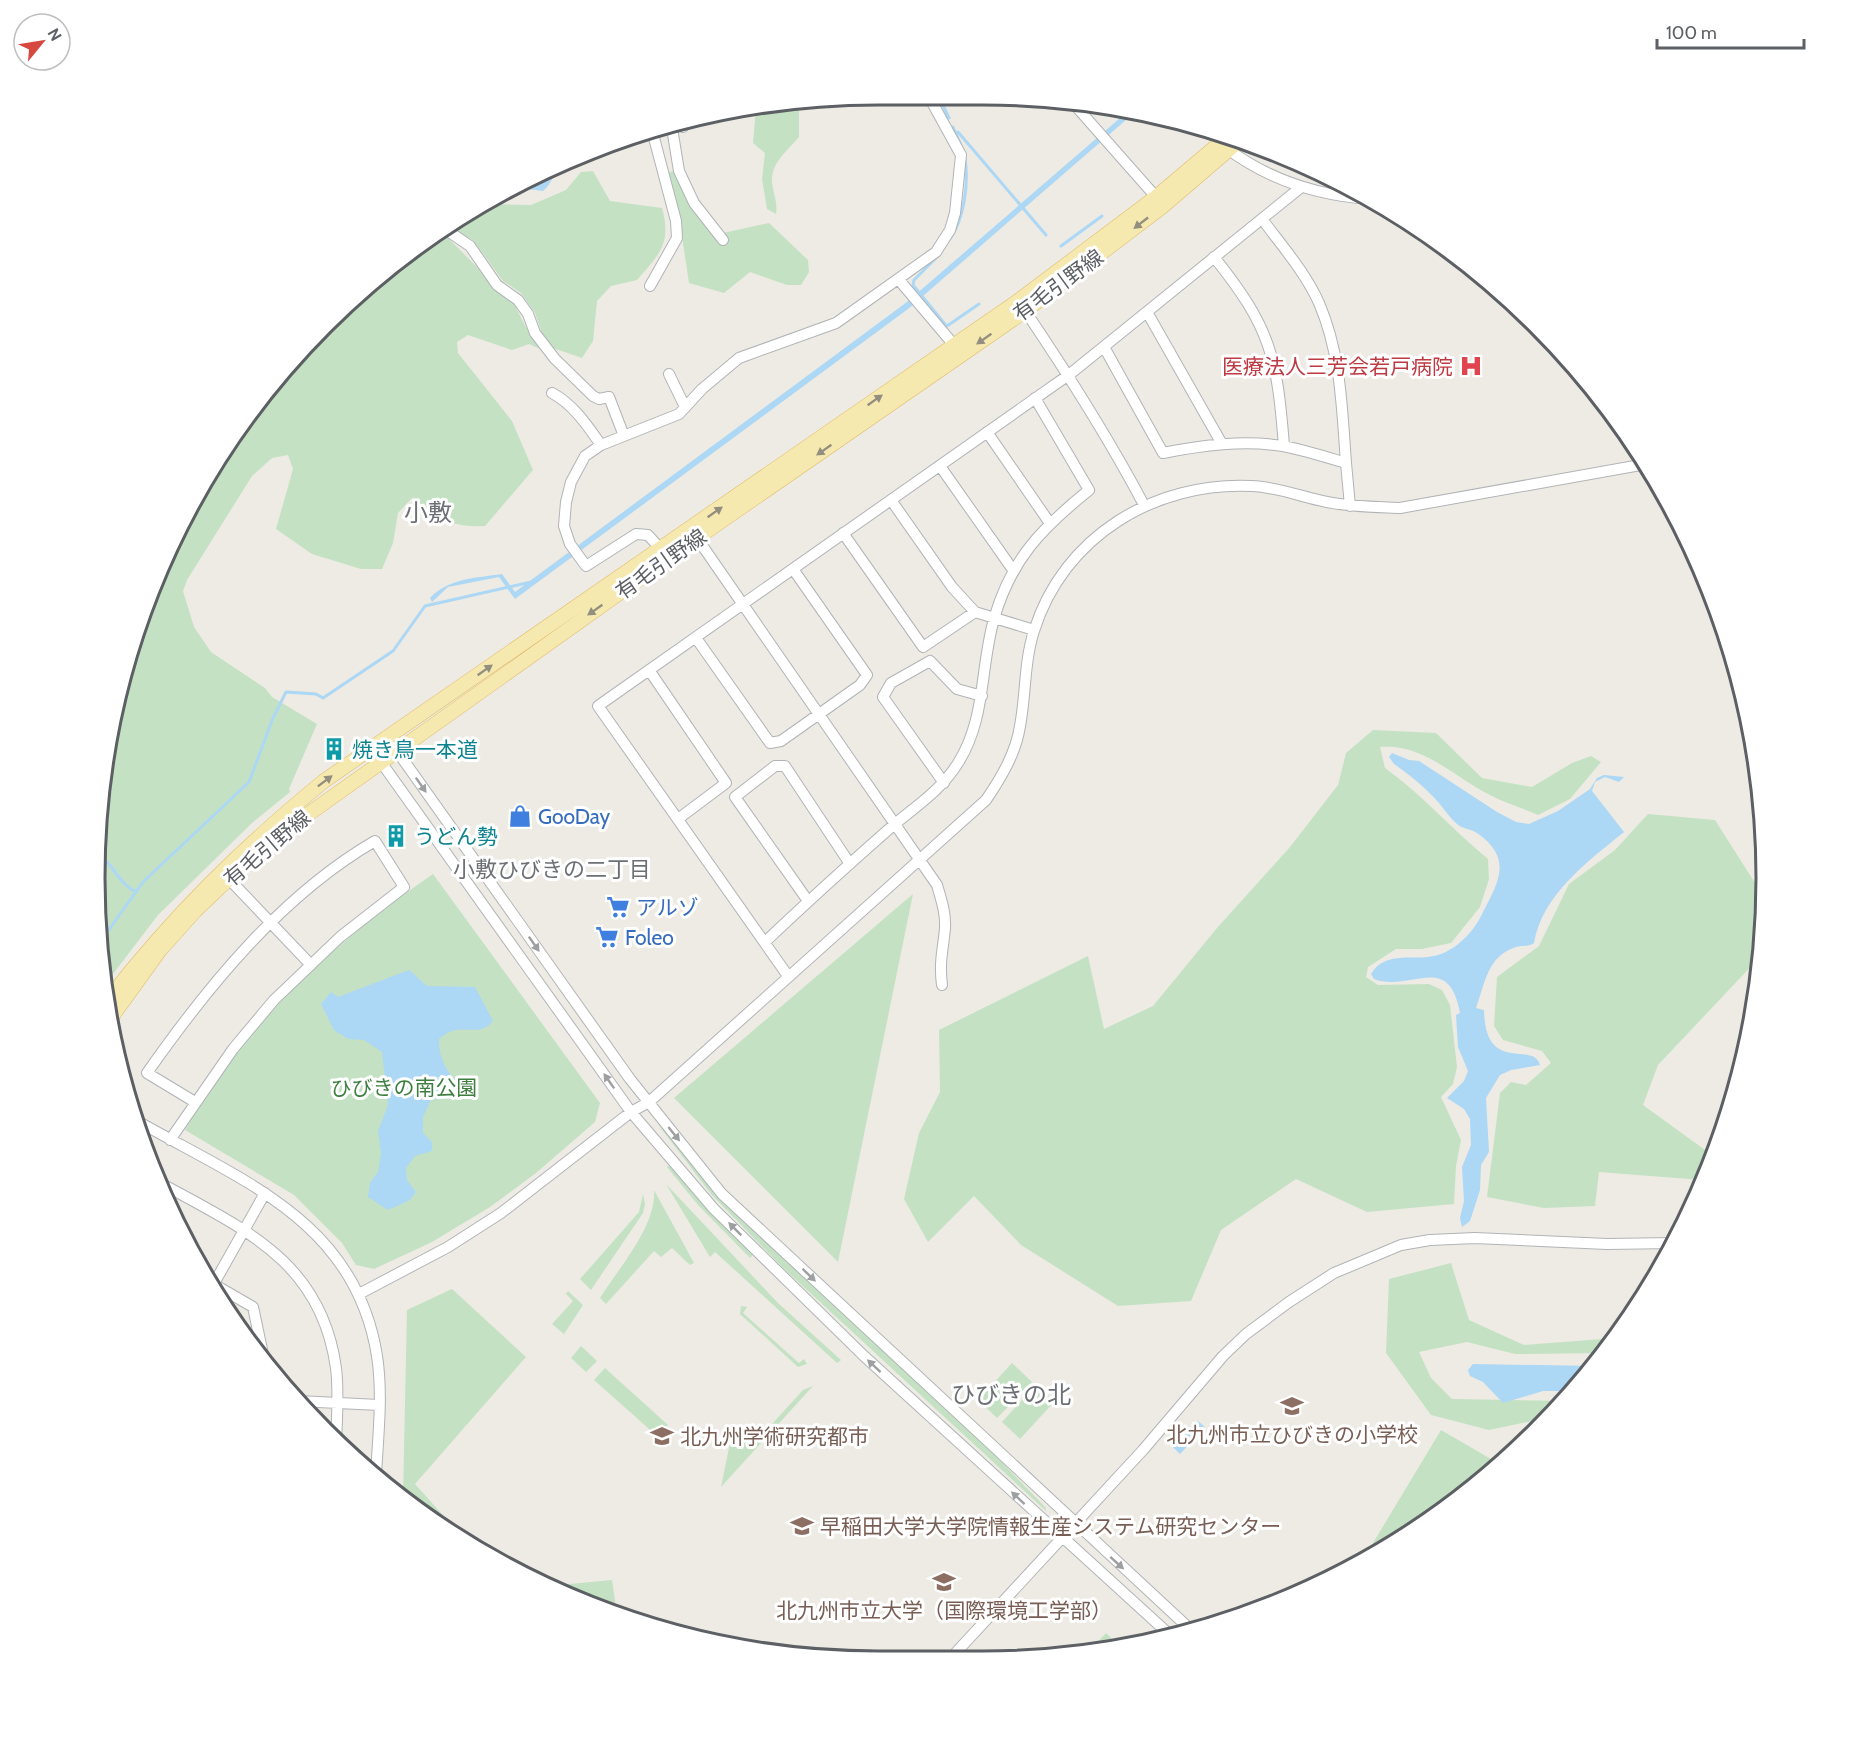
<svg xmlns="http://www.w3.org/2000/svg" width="1861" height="1756" font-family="Cabin,'Noto Sans JP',sans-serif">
	<rect width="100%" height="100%" fill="#edebe4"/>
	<!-- green -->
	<path fill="#c4e2c3" d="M799 102V137C788 150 771 163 772 181 773 194 778 202 776 214L767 209 762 179 765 153 753 143 756 107Z
		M593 171 610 201 662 208C672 243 659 255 637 280L611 286 597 301 593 341 582 358 550 347 542 334 535 313 521 293 503 281 473 240 455 231 470 214 485 204 531 205 566 190 581 172Z
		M673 171 714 235 769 223 808 260 809 272 801 285H787L750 272 724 293 689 283 677 204 669 176V172Z
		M441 231 477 267 493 288 514 304 529 333 542 350 529 344 512 350 468 335 457 342 458 353 512 421 533 470 485 526C451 528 438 518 412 498L398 513 393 543 382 569H361L312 554 276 529 293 469 288 455 272 458 252 476 187 580 183 591 194 627 211 652 265 688 272 697 317 724 289 789 290 792 252 823 158 915 103 987 96 827 121 675 199 487 289 362 401 256Z
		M1373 730 1436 733 1482 778 1532 787 1572 763 1591 756 1601 762 1570 799 1538 815C1522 808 1505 803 1490 795 1452 776 1425 744 1380 747L1385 768C1423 795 1452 830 1488 859L1489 879 1480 907 1451 943 1422 949H1396L1368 967 1366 977 1378 985 1429 984 1442 990 1450 1005 1457 1067 1453 1084 1441 1097 1461 1140 1456 1166 1454 1204 1367 1212 1296 1179 1221 1230 1191 1301 1118 1306 1021 1245 974 1196 928 1242 904 1199 919 1133 940 1092 939 1030 1088 956 1104 1029 1153 1006 1217 928 1290 847 1338 785 1346 753Z
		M1648 814 1715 820 1762 894 1758 959 1658 1065 1643 1105 1712 1155 1702 1180 1599 1172 1595 1206 1544 1208 1487 1197 1500 1093 1511 1082 1526 1085 1551 1063 1542 1051 1503 1040 1494 1026 1497 977 1539 946 1569 884 1615 850Z
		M433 874 600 1103 595 1122 536 1173 490 1207 432 1242 374 1269 356 1265 342 1243 294 1195 185 1130C241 1027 337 940 433 874Z
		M913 894 838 1262 674 1098Z
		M657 1123 787 1261 986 1446 1046 1508V1511L781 1266 711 1194Z
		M671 1164 754 1254 750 1258 698 1205 667 1167Z
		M666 1184 778 1303 841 1360 837 1363 715 1252 710 1257Z
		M654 1190 694 1263 690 1265 672 1248 661 1257 654 1251 606 1304 600 1298C618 1269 657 1225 654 1190Z
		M643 1194 645 1204 643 1213 591 1290 580 1279 639 1212Z
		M1451 1263 1469 1320 1524 1345 1615 1338 1606 1353 1515 1354 1467 1342 1419 1352 1431 1378 1452 1399 1561 1401 1546 1418 1489 1430 1431 1415 1386 1353 1389 1279Z
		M452 1289 526 1357 415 1484 468 1543 442 1529 403 1497 407 1310Z
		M568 1291 583 1305 564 1334 552 1324 573 1301 566 1294Z
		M741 1306 747 1307 743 1313 799 1363 804 1359 807 1364 798 1367 740 1314Z
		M581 1346 597 1361 586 1372 571 1358Z
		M1012 1363 1032 1382 997 1418 978 1400Z
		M605 1368 668 1425 657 1436 594 1380Z
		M1036 1385 1054 1402 1020 1439 1002 1422Z
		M813 1386 721 1487 733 1428 753 1445 803 1390Z
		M1441 1430 1491 1459 1504 1463 1375 1556 1355 1565 1370 1548Z
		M612 1580 617 1614 578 1602 549 1586Z
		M1106 1633 1121 1647 1086 1655Z"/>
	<!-- water -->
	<path fill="#acd7f5" d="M1127 112 1134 113 908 309 515 599 499 577 448 587 432 602 430 598C448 578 477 578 502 574L515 592 907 302Z
		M562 165C553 173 552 184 543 191L512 187 532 175Z
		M1392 753 1409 760 1419 761 1497 812 1516 822 1529 824 1558 811 1590 789 1597 778 1604 775 1624 777 1619 782 1605 777 1595 782 1592 791 1624 832C1588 861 1542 895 1534 943 1528 947 1523 945 1516 947 1487 956 1485 984 1476 1008L1484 1010C1485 1076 1534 1040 1540 1065L1511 1070 1500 1075 1486 1098 1489 1152 1481 1165 1480 1190 1470 1221 1462 1227 1460 1218 1464 1201 1462 1167 1471 1145 1470 1119 1464 1109 1447 1098 1464 1081 1468 1071 1458 1047 1456 1015 1460 1013C1449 950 1410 993 1374 979L1371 974C1386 949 1416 962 1438 955 1458 949 1475 930 1483 912 1499 881 1513 858 1477 833 1471 829 1463 829 1457 824 1450 818 1445 810 1439 803 1426 788 1410 775 1394 764L1389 757Z
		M409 970 427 986 475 987 493 1021C481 1036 467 1026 452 1031 448 1032 443 1036 439 1039 438 1055 446 1073 459 1083 465 1088 466 1087 469 1094L431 1100 423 1117V1133L432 1142V1151L415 1156 406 1168 407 1180 416 1192 410 1200 388 1210 368 1197 370 1183 378 1172 381 1153 378 1131 388 1105 382 1052 364 1040 348 1039 334 1030 321 1004 331 992 338 997Z
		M1473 1364 1594 1366 1571 1391H1543L1503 1403 1483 1382 1470 1376 1468 1370Z
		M1198 1421 1205 1427 1180 1454 1173 1447Z"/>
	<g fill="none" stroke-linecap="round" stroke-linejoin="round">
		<!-- stream -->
		<path stroke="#acd7f5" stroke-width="3" d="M938 95 949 118
			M953 127 963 150
			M958 132 1046 235
			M950 239C964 219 969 183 965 159
			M1061 246 1102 216
			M937 257 914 280 913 285 944 323 947 326 979 304
			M97 852C113 864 119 884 136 892
			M100 942 143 882 249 782 273 718 286 692 316 694 323 698 393 651 425 606 531 582"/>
		<!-- minor casing -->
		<g stroke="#b1b4b7" stroke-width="12">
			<path id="minor" d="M1073 103 1156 197
				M680 125 683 127
				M672 128 679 171 694 203 723 240
				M1225 147C1267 179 1315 195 1368 199
				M1262 219C1282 246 1305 272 1319 303 1341 354 1342 409 1346 463
				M445 229 470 246 497 285 518 300 528 314 535 333 555 359 593 396 599 399 609 397 624 436
				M1214 257C1271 328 1277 357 1284 446
				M899 280 954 345
				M650 286 677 238 676 221 653 134
				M1022 306C1066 371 1107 435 1144 505
				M1147 312 1222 444
				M1104 347 1163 453C1203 445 1243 440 1283 446 1304 450 1326 457 1346 463L1350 506
				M669 374 685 407
				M552 393C573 404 587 425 601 445
				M987 432 1049 522
				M940 466 1013 570
				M891 500 952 587 975 612 1034 630
				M843 533 923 647 975 612
				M697 538 937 885C941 899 946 913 945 928 943 951 939 961 942 985
				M665 554 648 535 636 534 586 566 570 544 564 526 566 502 571 482 585 456 601 445 679 414 702 389 739 358 836 323 936 252 950 230 955 213 961 155 928 95
				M696 638 770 743 781 741 860 685 867 675 793 569
				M649 670 726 783 678 819
				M384 740 397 751 630 1079 722 1194 1191 1630
				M384 740 381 762 631 1112 714 1209 864 1356 1170 1635
				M944 783 883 697 891 683 930 661 957 689 982 696
				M229 879 311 965
				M808 901 735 797 775 766H785L850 864
				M765 942C805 904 847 866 889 829 913 808 941 791 958 763 986 719 980 668 994 619 1011 559 1042 528 1089 490L1035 398
				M788 976 598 706 1070 374 1300 188
				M139 1122C243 1181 356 1222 377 1356 383 1395 378 1436 376 1475
				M170 1140 233 1049 274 1000 340 937 404 887 375 841C282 895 208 986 147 1073L195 1102
				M155 1180C241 1228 321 1259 336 1368 339 1392 337 1418 336 1442
				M210 1282 253 1307 264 1359
				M212 1287 265 1193
				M359 1294 448 1247 501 1213 631 1112 649 1102 986 800C1001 778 1016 753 1020 726 1026 695 1024 662 1034 631 1063 537 1155 481 1252 486 1277 487 1302 497 1327 502 1352 507 1375 507 1400 508L1646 464
				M298 1401 379 1405
				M950 1659 1143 1450 1223 1356 1246 1334 1289 1302 1334 1273 1401 1245 1430 1240 1475 1238 1607 1244 1674 1243"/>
		</g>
		<!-- major casing -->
		<g stroke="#e1bc68" stroke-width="15">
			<path id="major" d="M107 1001C173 916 241 849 324 781L1018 301 1156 197 1227 137
				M111 1018 160 950 195 911 262 847 697 538 1025 311 1162 207 1239 141"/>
		</g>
		<!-- minor -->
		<use href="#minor" stroke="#fff" stroke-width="10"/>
		<!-- major -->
		<use href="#major" stroke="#f6e9b0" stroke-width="14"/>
	</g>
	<!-- one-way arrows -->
	<defs><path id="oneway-solid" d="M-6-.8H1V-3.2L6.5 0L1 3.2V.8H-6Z" transform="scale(1.5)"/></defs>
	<g fill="#928f7e">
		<use href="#oneway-solid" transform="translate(1141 223) rotate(142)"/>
		<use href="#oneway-solid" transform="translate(984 339) rotate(145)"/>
		<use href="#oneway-solid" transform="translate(875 400) rotate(-35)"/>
		<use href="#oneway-solid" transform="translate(824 450) rotate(145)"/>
		<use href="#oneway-solid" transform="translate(715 512) rotate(-35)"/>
		<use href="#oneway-solid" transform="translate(595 610) rotate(145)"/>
		<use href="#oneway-solid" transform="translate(485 670) rotate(-35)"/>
		<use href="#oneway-solid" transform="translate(325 781) rotate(-37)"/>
	</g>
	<g fill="#9d9fa1">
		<use href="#oneway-solid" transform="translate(421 785) rotate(55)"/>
		<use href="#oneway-solid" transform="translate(534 944) rotate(55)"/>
		<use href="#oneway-solid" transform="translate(609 1081) rotate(-125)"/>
		<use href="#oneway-solid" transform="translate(674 1134) rotate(51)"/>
		<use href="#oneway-solid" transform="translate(735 1229) rotate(-135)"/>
		<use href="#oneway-solid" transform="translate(809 1275) rotate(44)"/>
		<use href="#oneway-solid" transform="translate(874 1366) rotate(-137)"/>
		<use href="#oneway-solid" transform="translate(1018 1498) rotate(-137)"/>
		<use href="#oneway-solid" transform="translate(1117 1563) rotate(42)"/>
	</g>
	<!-- icons -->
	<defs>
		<g id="hospital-bare" transform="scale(1.8)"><path d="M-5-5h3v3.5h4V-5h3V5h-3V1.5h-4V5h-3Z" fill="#e0444e" stroke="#fff" stroke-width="2.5" paint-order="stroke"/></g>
		<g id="building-bare" transform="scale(1.8)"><path d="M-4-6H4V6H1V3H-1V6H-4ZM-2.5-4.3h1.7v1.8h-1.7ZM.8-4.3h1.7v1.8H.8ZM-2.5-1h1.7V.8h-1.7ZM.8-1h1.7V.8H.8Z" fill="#0f9aa8" stroke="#fff" stroke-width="2.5" paint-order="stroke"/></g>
		<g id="shop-bare" transform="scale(1.8)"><path d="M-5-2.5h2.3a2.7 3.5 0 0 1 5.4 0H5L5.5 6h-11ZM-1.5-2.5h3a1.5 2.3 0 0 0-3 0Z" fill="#3f7fe0" stroke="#fff" stroke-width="2.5" paint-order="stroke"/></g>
		<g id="supermarket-bare" transform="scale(1.8)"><path d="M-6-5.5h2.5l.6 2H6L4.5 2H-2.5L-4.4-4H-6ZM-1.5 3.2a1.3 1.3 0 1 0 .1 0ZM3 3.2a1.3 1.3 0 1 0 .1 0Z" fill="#3f7fe0" stroke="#fff" stroke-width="2.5" paint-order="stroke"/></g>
		<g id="school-bare" transform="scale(1.8)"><path d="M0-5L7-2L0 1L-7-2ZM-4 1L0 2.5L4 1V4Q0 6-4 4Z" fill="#8d6e63" stroke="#fff" stroke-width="2.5" paint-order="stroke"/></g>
		<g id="university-bare" transform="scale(1.8)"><path d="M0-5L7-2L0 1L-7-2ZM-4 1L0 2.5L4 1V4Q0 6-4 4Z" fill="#8d6e63" stroke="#fff" stroke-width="2.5" paint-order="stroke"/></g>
	</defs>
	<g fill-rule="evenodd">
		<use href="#hospital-bare" x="1471" y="366"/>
		<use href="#building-bare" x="334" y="749"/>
		<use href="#shop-bare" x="520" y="816"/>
		<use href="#building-bare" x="396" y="836"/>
		<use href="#supermarket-bare" x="618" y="907"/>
		<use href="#supermarket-bare" x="607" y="937"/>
		<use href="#school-bare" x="1292" y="1406"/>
		<use href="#university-bare" x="662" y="1436"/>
		<use href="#university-bare" x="802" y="1526"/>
		<use href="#university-bare" x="944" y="1582"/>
	</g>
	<g text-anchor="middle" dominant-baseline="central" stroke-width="6" stroke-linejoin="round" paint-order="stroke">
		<!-- street labels -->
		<g font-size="21" fill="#5c5f63" stroke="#fff">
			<text transform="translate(1058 285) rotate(-36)">有毛引野線</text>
			<text transform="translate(661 564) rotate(-35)">有毛引野線</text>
			<text transform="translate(267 848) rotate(-40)">有毛引野線</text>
		</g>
		<!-- health labels -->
		<g font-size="21" fill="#be3a42" stroke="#fff" text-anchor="end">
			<text x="1453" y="366">医療法人三芳会若戸病院</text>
		</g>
		<!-- culture labels -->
		<g font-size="21" fill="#0d838f" stroke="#fff" text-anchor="start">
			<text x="352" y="749">焼き鳥一本道</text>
			<text x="414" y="836">うどん勢</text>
		</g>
		<!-- shop labels -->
		<g font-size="21" fill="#366cbe" stroke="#fff" text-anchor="start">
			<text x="538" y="816">GooDay</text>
			<text x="636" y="907">アルゾ</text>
			<text x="625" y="937">Foleo</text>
		</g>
		<!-- park labels -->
		<g font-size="21" fill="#3e7f40" stroke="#fff">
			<text x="404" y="1087">ひびきの南公園</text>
		</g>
		<!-- education labels -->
		<g font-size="21" fill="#785e54" stroke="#fff">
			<text x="1292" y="1434">北九州市立ひびきの小学校</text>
			<text x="680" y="1436" text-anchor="start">北九州学術研究都市</text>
			<text x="820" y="1526" text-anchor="start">早稲田大学大学院情報生産システム研究センター</text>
			<text x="944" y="1610">北九州市立大学（国際環境工学部）</text>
		</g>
		<!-- neighbourhood labels -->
		<g font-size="22" fill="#6d7175" stroke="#fff">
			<text x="552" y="869">小敷ひびきの二丁目</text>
		</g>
		<!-- quarter labels -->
		<g font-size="24" fill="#6d7175" stroke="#fff">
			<text x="428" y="512">小敷</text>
			<text x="1011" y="1394">ひびきの北</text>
		</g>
	</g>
	<!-- crop -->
	<path d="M0 0H1861V1756H0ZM878 105H983A773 773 0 0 1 1756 878V878A773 773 0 0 1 983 1651H878A773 773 0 0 1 105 878V878A773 773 0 0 1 878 105Z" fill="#fff" fill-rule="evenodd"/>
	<path fill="none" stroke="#5c5f63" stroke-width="3" d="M878 105H983A773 773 0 0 1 1756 878V878A773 773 0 0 1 983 1651H878A773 773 0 0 1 105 878V878A773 773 0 0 1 878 105Z"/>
	<!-- north arrow -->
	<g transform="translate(42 42) rotate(60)"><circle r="28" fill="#ffffff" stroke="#bebfc1" stroke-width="1.5"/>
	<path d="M0-4.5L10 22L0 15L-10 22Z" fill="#d54941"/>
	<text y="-9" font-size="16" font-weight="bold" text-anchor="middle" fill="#5c5f63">N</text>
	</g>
	<!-- scale -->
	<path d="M1657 39v9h147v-9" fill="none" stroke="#5c5f63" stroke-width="3"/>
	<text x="1666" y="39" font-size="18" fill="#5c5f63" stroke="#ffffff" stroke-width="4.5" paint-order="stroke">100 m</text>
</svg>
